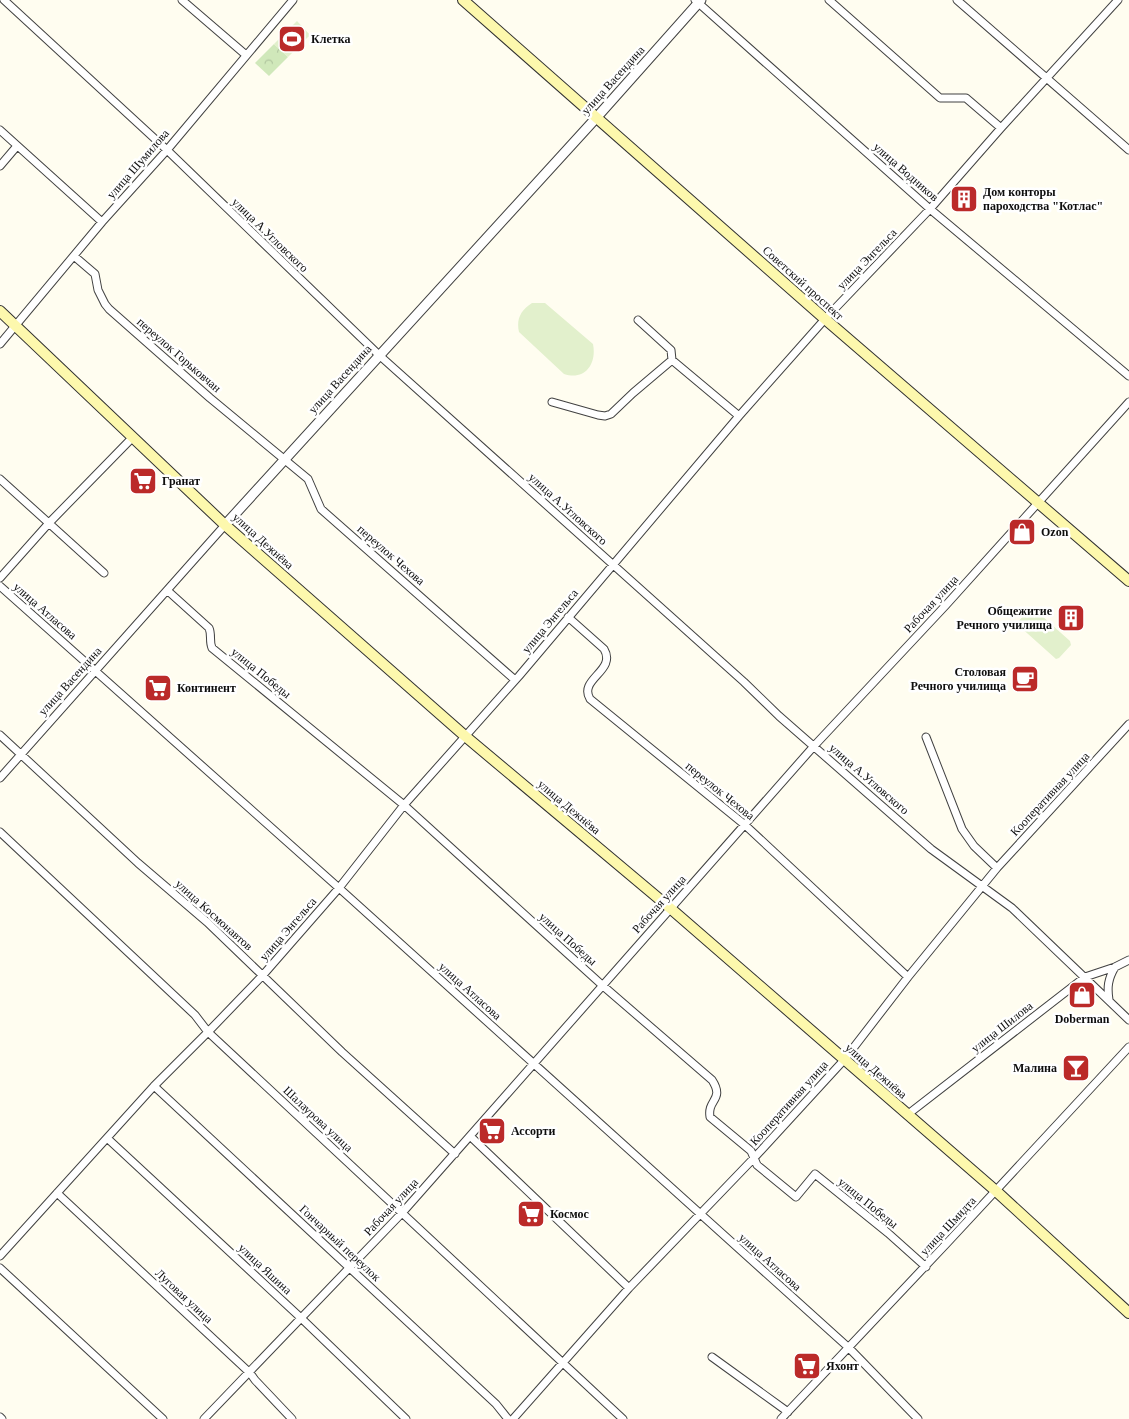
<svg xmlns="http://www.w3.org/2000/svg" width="1129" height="1419" font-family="Georgia,serif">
	<defs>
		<pattern id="park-crowns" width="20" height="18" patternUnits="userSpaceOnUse" patternTransform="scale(1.25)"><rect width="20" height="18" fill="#d0e8ba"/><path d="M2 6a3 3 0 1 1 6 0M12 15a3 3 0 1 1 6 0" fill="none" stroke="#b1c69f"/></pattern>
	</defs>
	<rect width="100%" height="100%" fill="#fffdf0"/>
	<!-- park -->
	<path fill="url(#park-crowns)" d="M274 44 288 57 269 76 255 63Z"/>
	<!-- pitch -->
	<path fill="#e2f0cc" d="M297 21 310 35 288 57 274 44Z
		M532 303H545L593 344C597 364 585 381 564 374L519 332C516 319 521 310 532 303Z
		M1030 608H1033L1070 641 1071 645 1059 658 1056 659 1018 625V622Z"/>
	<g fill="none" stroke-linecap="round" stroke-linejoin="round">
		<!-- minor casing -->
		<g stroke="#414141" stroke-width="9">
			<path id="minor" d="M4 0 167 150 379 355 744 682 779 716 931 849 1012 908 1129 1020
				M182 0 246 55
				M695 0 930 209 1129 376
				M829 0 940 98H966L1001 128
				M957 0 1129 150
				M0 130 102 222
				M0 166 17 146
				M74 256 95 274 98 290 105 304 109 309 210 398 308 479 321 509 515 680
				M638 320 671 350 672 360 739 416
				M0 344 102 222 167 150 293 0
				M552 402 598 415 605 416 611 414 633 393 672 360
				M0 479 104 573
				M0 578 49 523 133 437
				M0 586 339 888 849 1348 918 1419
				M168 591 209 628C212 635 209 641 212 648L404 805 602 985 712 1080C725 1100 707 1099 710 1117L751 1151 757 1165 796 1197 815 1174 888 1233 926 1267
				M568 617 604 649C617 671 578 679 590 699L745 825 908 977
				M0 735 138 863 207 922 342 1052 455 1154
				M926 737 962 829 974 846 997 868
				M0 778 225 525
				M0 832 195 1015 208 1032 623 1419
				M1109 1000C1107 987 1108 979 1115 967
				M154 1086 496 1404 508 1419
				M907 1115 1085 977 1115 967 1129 960
				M470 1136 629 1288
				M107 1138 301 1318 406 1419
				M57 1193 250 1373 255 1380 292 1419
				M0 1256 154 1086 208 1032 263 975 339 888 404 805 519 676 739 416 825 319 930 209 1001 128 1118 0
				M0 1268 163 1419
				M712 1357 788 1412
				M0 1417 2 1419
				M204 1419 402 1213 814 746 946 605 1129 402
				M513 1419 629 1288 754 1158 844 1060 908 977 997 868 1129 724
				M781 1419 948 1242 1129 1047"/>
		</g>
		<!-- tertiary casing -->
		<g stroke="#414141" stroke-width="11">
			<path id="tertiary" d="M225 525 597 117 701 0"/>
		</g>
		<!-- secondary casing -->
		<g stroke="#303030" stroke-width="12">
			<path id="secondary" d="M463 0 825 319 1129 581
				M0 311 225 525 465 736 670 908 996 1191 1129 1313"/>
		</g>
		<!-- minor -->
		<use href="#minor" stroke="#fff" stroke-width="7"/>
		<!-- tertiary -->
		<use href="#tertiary" stroke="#fff" stroke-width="9"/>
		<!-- secondary -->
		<use href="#secondary" stroke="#fdf8ad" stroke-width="10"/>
	</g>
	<!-- icons -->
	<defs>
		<g id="stadium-square" transform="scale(1.4375)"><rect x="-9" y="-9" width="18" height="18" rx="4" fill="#bb2a29" stroke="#fff"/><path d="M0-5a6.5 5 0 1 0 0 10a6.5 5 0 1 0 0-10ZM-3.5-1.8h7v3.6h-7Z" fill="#fff"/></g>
		<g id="building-square" transform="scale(1.4375)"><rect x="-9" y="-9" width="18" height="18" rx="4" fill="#bb2a29" stroke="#fff"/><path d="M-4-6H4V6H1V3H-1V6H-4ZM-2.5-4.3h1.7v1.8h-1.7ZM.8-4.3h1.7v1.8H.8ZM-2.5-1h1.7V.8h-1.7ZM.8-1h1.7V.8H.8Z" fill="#fff"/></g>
		<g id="supermarket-square" transform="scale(1.4375)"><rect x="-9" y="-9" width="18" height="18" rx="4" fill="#bb2a29" stroke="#fff"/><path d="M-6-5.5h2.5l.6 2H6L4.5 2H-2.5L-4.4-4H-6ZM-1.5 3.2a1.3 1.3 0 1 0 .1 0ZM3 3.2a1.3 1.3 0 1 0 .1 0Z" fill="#fff"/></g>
		<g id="shop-square" transform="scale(1.4375)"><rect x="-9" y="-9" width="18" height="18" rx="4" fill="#bb2a29" stroke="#fff"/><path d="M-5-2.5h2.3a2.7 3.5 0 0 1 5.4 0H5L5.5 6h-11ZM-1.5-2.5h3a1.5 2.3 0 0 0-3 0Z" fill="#fff"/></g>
		<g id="cafe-square" transform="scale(1.4375)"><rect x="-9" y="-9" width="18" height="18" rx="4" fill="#bb2a29" stroke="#fff"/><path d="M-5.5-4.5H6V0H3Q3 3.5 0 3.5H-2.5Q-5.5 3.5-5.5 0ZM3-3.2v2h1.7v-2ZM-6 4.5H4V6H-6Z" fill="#fff"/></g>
		<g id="bar-square" transform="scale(1.4375)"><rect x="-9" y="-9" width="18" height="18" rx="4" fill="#bb2a29" stroke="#fff"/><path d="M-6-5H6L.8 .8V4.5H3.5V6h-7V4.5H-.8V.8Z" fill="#fff"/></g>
	</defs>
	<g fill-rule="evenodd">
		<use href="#stadium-square" x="292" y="39"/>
		<use href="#building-square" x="964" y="199"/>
		<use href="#supermarket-square" x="143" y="481"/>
		<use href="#shop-square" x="1022" y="532"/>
		<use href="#building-square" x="1071" y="618"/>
		<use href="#cafe-square" x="1025" y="679"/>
		<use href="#supermarket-square" x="158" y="688"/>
		<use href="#shop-square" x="1082" y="995"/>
		<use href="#bar-square" x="1076" y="1068"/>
		<use href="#supermarket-square" x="492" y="1131"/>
		<use href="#supermarket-square" x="531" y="1214"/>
		<use href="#supermarket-square" x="807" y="1366"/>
	</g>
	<g text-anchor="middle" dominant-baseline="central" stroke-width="5" stroke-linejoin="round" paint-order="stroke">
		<!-- poi labels -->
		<g font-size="12" font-weight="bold" fill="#0e0e0e" stroke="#fff" text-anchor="start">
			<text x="311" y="39">Клетка</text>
			<text x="983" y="192">Дом конторы<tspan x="983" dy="14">пароходства "Котлас"</tspan></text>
			<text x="162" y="481">Гранат</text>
			<text x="1041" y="532">Ozon</text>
			<text x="1052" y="611" text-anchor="end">Общежитие<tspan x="1052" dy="14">Речного училища</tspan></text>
			<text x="1006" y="672" text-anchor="end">Столовая<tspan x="1006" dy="14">Речного училища</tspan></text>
			<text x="177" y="688">Континент</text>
			<text x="1082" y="1019" text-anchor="middle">Doberman</text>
			<text x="1057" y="1068" text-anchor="end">Малина</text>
			<text x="511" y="1131">Ассорти</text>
			<text x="550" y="1214">Космос</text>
			<text x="826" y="1366">Яхонт</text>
		</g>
		<!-- street labels -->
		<g font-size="12" fill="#0e0e0e" stroke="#fff">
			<text transform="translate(613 80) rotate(-48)">улица Васендина</text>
			<text transform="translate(138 164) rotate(-49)">улица Шумилова</text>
			<text transform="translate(906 172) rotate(41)">улица Водников</text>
			<text transform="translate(270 235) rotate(44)">улица А.Угловского</text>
			<text transform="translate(867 259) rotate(-46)">улица Энгельса</text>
			<text transform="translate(803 283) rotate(42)">Советский проспект</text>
			<text transform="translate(179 355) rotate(41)">переулок Горьковчан</text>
			<text transform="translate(340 379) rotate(-48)">улица Васендина</text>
			<text transform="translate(568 509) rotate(42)">улица А.Угловского</text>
			<text transform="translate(263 541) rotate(42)">улица Дежнёва</text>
			<text transform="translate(391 555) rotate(41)">переулок Чехова</text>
			<text transform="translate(931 604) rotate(-47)">Рабочая улица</text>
			<text transform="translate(45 611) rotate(41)">улица Атласова</text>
			<text transform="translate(550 621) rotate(-50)">улица Энгельса</text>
			<text transform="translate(261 673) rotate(39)">улица Победы</text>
			<text transform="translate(70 681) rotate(-48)">улица Васендина</text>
			<text transform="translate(869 779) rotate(41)">улица А.Угловского</text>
			<text transform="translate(720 791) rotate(39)">переулок Чехова</text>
			<text transform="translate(1050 794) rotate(-47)">Кооперативная улица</text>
			<text transform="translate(569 807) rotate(40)">улица Дежнёва</text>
			<text transform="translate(659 904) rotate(-48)">Рабочая улица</text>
			<text transform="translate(214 915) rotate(42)">улица Космонавтов</text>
			<text transform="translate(288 929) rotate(-49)">улица Энгельса</text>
			<text transform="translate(568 939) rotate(42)">улица Победы</text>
			<text transform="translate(470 991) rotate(42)">улица Атласова</text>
			<text transform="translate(1002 1027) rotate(-38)">улица Шилова</text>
			<text transform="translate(876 1071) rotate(41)">улица Дежнёва</text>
			<text transform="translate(789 1103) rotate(-48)">Кооперативная улица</text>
			<text transform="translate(318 1119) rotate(43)">Шалаурова улица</text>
			<text transform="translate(868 1203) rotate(39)">улица Победы</text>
			<text transform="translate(391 1207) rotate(-47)">Рабочая улица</text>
			<text transform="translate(948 1226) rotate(-47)">улица Шмидта</text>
			<text transform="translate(340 1243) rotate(43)">Гончарный переулок</text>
			<text transform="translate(770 1262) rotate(42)">улица Атласова</text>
			<text transform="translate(265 1269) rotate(43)">улица Яшина</text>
			<text transform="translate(184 1296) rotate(43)">Луговая улица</text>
		</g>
	</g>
</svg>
